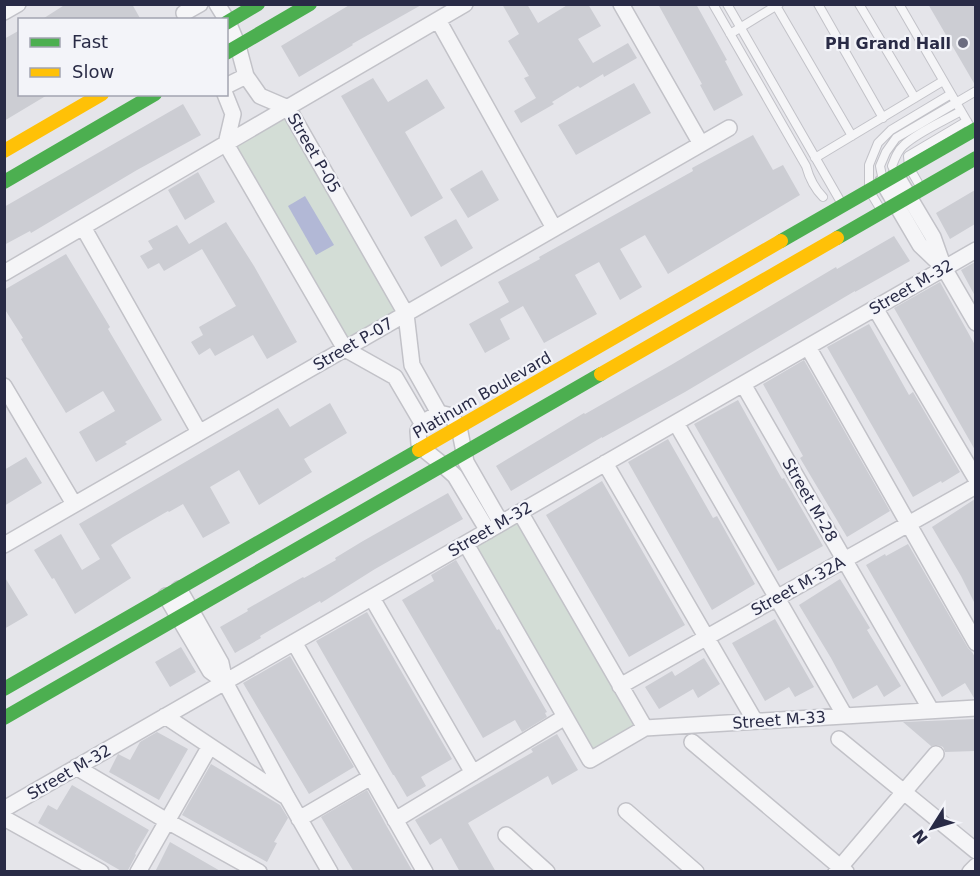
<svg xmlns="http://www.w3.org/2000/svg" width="980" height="876" font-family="'DejaVu Sans',sans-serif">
	<rect width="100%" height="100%" fill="#e5e5ea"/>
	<!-- green -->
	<path fill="#d3ddd6" d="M288 108 406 314 345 349 226 144Z
		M520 512 645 728 590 760 466 544Z"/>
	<!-- water -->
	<path fill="#b2b8d6" d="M305 196 334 245 316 255 288 206Z"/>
	<!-- building -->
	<path fill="#cccdd3" d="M66 4H132L141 20H41Z
		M351 4H423L352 44 353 45 299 77 281 46Z
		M502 4H527L538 23 569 4H588L601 26 578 39 593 63 628 43 637 58 604 77 603 74 580 88 578 86 552 102 554 104 521 123 514 111 536 98 524 78 529 76 508 41 519 34Z
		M658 4H696L727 60 725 61 743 95 714 111 700 85 702 84Z
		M928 4H975V85Z
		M20 30V94H49L4 121V39Z
		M373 78 388 102 427 79 445 108 405 132 443 198 411 217 341 96Z
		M634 83 651 113 576 155 558 125Z
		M183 104 201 135 137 170 31 233 30 231 4 245V207Z
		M753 135 773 170 783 165 800 195 668 274 645 235 620 249 642 287 620 300 599 262 575 275 597 314 544 343 523 306 500 319 510 339 485 353 469 324 509 302 498 282 540 259 539 257 693 171 692 168Z
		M482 170 499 200 468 218 450 189Z
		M198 172 215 202 185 220 168 190Z
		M975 190V224L950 239 936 213Z
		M456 219 473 248 441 267 424 237Z
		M226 222 254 266 297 342 267 359 253 335 215 356 210 348 199 355 191 342 203 335 199 327 236 306 202 249 164 271 159 263 148 269 140 256 153 249 148 241 177 225 189 244Z
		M894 236 910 261 855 292V291L685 392 602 438V437L511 491 496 466 584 413 585 414 671 365 836 267 837 269Z
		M66 254 110 327 108 329 162 420 125 442 127 444 96 462 79 432 115 411 103 391 66 413 21 339 23 338 4 308V290Z
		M975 262V296L961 270Z
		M940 282 975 345V450L894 308Z
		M869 324 909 395 913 392 960 472 942 483 941 481 913 497 827 347Z
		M804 360 890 511 847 537 800 458 803 456 763 384Z
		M738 400 782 479 784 478 823 546 778 571 694 424Z
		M330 403 347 433 304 459 312 472 259 505 239 470 210 487 230 523 203 538 183 504 169 512 168 511 123 537 111 545 131 578 75 614 54 578 52 579 34 550 61 534 82 570 100 559 79 524 278 408 290 427Z
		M668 439 713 518 717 516 755 584 712 610 628 462Z
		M26 457 42 483 4 506V470Z
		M602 481 685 625 629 657 546 515Z
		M448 493 463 519 375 569 321 603 320 601 260 636 261 638 235 653 220 627 248 611 247 609 303 577 304 578 336 560 335 558 363 541Z
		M975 499V604L961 576 932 527Z
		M908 544 968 648 972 652 975 657V698H974L965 683 942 697 866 565 885 554 886 556Z
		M456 560 497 630 499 629 547 712 545 713 547 717 522 732 515 720 483 738 402 600 434 581 431 575Z
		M4 576 28 615 4 629Z
		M840 579 870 628 867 630 901 686 884 697 877 685 853 699 831 658 799 605Z
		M367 612 452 759 421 777 426 786 407 797 394 775H393L316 641Z
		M775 619 814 687 795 697 789 687 765 701 732 643Z
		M181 647 196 672 170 687 155 662Z
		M290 656 354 767 309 794 243 683Z
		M704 658 720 684 698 698 693 689 659 709 645 687 672 671 675 676Z
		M975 719V751L945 752 943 747 938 745 931 746 903 722Z
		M157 732 188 749 159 800 109 772 118 754 130 760 140 742Z
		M557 734 578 770 552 785 548 776 468 823 496 872H460L441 838 430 845 415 820 533 752 531 749Z
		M211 764 280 805 288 818 274 842 277 843 267 862 182 815Z
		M72 785 149 830 135 854 136 855 127 872H123L38 823 48 805 57 810Z
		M367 790 386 825 413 872H354L321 817Z
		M170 842 222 872H155Z"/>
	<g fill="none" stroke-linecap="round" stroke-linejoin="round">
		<!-- lane casing -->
		<g stroke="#c2c2c8" stroke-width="10">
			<path id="lane" d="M713 4 806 166C809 177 815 189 823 197
				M727 4 842 204
				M775 4 852 136
				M818 4 883 118
				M859 4 915 98
				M899 4 972 130
				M730 34 779 4
				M815 158 943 81
				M895 172 892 166C895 158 898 150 904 145 918 132 944 121 961 111
				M883 181 880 166 886 152 896 138 976 91
				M921 188 909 167 908 156 967 121
				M881 210 869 190V165L878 143 891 130 951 94"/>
		</g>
		<!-- street casing -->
		<g stroke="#c2c2c8" stroke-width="18">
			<path id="street" d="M217 4 228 22 238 46 246 76 260 96 288 108 406 314 412 365 439 413
				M621 4 701 144
				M4 12 18 4
				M184 13 200 4
				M438 20 554 228
				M226 86 246 76
				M225 94 233 114 226 144 345 349 395 377 422 423
				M896 175 933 237 944 268 976 323
				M883 182 920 245 942 266
				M83 227 199 432
				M4 273 465 4
				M875 308 976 479
				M808 347 976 643
				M743 384 931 710
				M4 386 74 504
				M676 423 845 716
				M605 463 755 721
				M520 512 645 728
				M488 531 455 476 443 465 422 448 419 444 418 431 422 423 439 413 448 415 452 418 459 427 466 462 501 523
				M466 544 590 760 645 728 976 708
				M4 545 729 128
				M179 589 221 663 225 682 287 797 330 872
				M166 596 210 671 225 682
				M372 598 473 773
				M294 642 425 872
				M620 686 976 486
				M165 716 285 796
				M839 739 976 851
				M692 742 846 872
				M76 767 167 821 259 872
				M4 809 976 250
				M626 811 696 872
				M4 818 101 872
				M299 819 371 777
				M395 820 565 717
				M506 835 547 872
				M138 872 210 746
				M836 872 936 754
				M970 872 976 866"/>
		</g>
		<!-- lane -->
		<use href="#lane" stroke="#f5f5f7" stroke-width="8"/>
		<!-- street -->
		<use href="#street" stroke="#f5f5f7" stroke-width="15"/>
		<!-- fast -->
		<path stroke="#4caf50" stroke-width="14" d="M226 23 258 4
			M226 53 310 4
			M4 182 155 94
			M837 238 976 158
			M781 241 976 129
			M4 689 419 450
			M4 718 601 374"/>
		<!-- slow -->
		<path stroke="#ffc107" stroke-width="14" d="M4 151 102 94
			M601 374 837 238
			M419 450 781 241"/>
	</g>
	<!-- markers -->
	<circle fill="#6b6c7f" stroke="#f3f4f9" stroke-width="2" cx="963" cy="43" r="6"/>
	<g text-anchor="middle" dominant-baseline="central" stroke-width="4.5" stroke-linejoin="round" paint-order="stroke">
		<!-- poi labels -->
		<g font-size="16" font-weight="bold" fill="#292b46" stroke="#f3f4f9" text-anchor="end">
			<text x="951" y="43">PH Grand Hall</text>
		</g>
		<!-- street labels -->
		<g font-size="16" fill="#292b46" stroke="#f3f4f9">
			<text transform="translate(314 153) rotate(60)">Street P-05</text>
			<text transform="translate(911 287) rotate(-30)">Street M-32</text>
			<text transform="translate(353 344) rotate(-30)">Street P-07</text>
			<text transform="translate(482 395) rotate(-30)">Platinum Boulevard</text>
			<text transform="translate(810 500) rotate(60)">Street M-28</text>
			<text transform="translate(490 529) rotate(-30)">Street M-32</text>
			<text transform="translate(798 586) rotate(-29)">Street M-32A</text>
			<text transform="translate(779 720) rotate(-4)">Street M-33</text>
			<text transform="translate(69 772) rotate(-30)">Street M-32</text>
		</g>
	</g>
	<!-- border -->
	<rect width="980" height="876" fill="none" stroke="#292b46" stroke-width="12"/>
	<!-- legend -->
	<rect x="18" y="18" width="210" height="78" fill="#f3f4f9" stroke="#a2a4b1" stroke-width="1.5"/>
	<rect x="30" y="38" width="30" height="9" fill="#4caf50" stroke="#a2a4b1" stroke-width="1.5"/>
	<text x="72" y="48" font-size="18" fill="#292b46">Fast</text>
	<rect x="30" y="68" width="30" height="9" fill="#ffc107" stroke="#a2a4b1" stroke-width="1.5"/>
	<text x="72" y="78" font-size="18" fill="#292b46">Slow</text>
	<!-- north arrow -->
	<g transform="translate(932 828) rotate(233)" stroke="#f3f4f9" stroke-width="4.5" paint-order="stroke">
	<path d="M0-4.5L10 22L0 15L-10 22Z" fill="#292b46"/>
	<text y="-9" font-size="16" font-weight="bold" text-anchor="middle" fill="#292b46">N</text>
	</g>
</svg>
